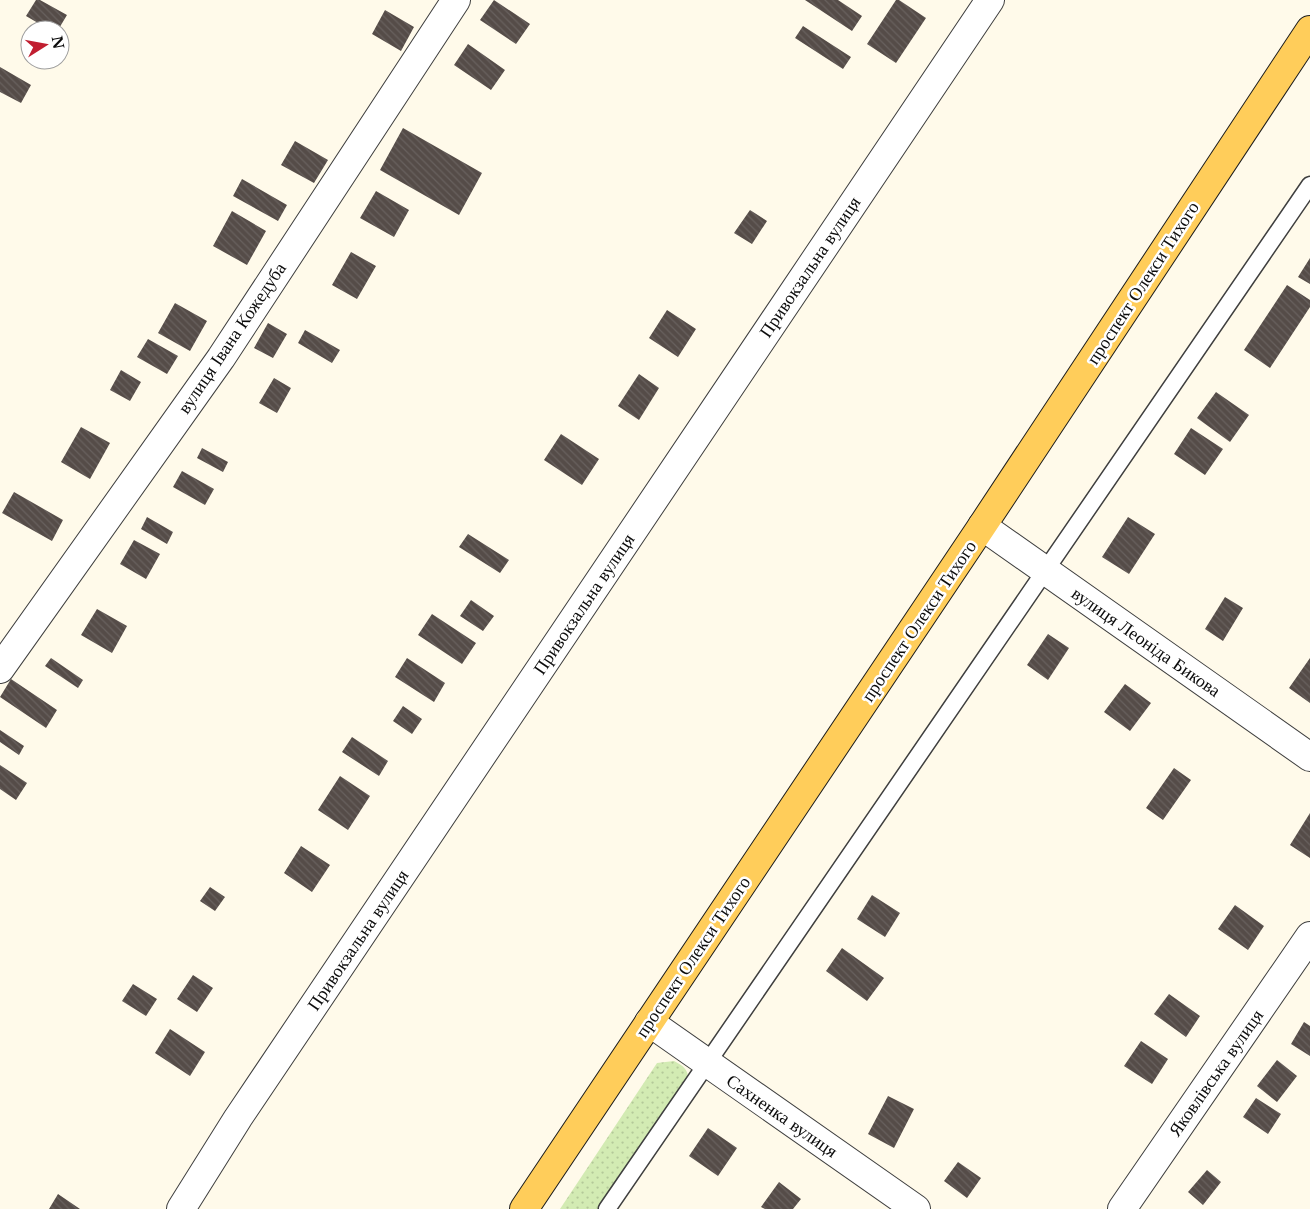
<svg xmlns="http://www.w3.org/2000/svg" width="1310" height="1209" font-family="'Libre Baskerville',serif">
	<defs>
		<pattern id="grass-dots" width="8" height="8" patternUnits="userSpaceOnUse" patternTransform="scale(1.25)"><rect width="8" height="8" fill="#d3ebb3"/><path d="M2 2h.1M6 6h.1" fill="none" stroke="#b4c899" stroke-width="1.8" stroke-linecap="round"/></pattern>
		<pattern id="building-back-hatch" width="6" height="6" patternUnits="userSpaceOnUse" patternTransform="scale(1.25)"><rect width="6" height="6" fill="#554c48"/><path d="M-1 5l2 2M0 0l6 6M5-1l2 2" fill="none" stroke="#68615e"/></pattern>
	</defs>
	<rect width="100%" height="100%" fill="#fffaea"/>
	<!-- grass -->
	<path fill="url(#grass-dots)" d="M674 1061C683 1066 689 1069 688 1081L600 1209H560L657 1063Z"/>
	<!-- building -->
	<path fill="url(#building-back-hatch)" d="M36 0H40L67 15 58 30H50L26 16Z
		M494 0 530 24 516 44 480 20Z
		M805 0H838L862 16 852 31Z
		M896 0H899L926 18 896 63 867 44Z
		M385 10 414 27 401 51 372 34Z
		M803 26 851 57 843 69 795 38Z
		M468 44 505 70 491 90 454 65Z
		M0 67 31 85 21 103 0 92Z
		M403 128 482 173 459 215 380 170Z
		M295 141 328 160 314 183 281 165Z
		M242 179 287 205 278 221 233 196Z
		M376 191 409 210 394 237 360 218Z
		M750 210 767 221 752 244 734 233Z
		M232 211 266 231 247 265 213 246Z
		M351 252 376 266 357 299 332 285Z
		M1310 258V284L1298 277Z
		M1287 285 1310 300V307L1270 368 1244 350Z
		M175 303 207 321 190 351 158 333Z
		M667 310 696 329 678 357 649 338Z
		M268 323 287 334 273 358 254 348Z
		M305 330 340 350 332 363 298 343Z
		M148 339 178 356 167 374 137 357Z
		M121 370 141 382 130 401 110 390Z
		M639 374 659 388 639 420 618 406Z
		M274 378 291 388 277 413 259 403Z
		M1216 392 1249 415 1230 442 1197 418Z
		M81 427 110 443 90 479 61 462Z
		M1191 428 1223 449 1205 475 1174 454Z
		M561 434 599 459 582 485 544 460Z
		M202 448 228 462 223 472 197 458Z
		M182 471 214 489 205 505 173 487Z
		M14 492 63 520 52 541 2 513Z
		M147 517 173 532 167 544 141 529Z
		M1128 517 1155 534 1129 574 1102 557Z
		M468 534 509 560 500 573 459 547Z
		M134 540 160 554 146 579 120 564Z
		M1225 597 1243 608 1223 641 1205 629Z
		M471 600 494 616 483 631 460 616Z
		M97 609 127 626 112 653 81 635Z
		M432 614 476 643 462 664 418 635Z
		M1048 634 1069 648 1048 680 1027 665Z
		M51 658 83 680 78 688 45 666Z
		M407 658 445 683 434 702 395 677Z
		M1310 658V703L1289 688Z
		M11 679 57 710 46 728 0 697Z
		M1125 684 1151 703 1130 731 1104 712Z
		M403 706 422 719 412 734 393 721Z
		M0 730 24 746 19 755 0 742Z
		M352 737 388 761 379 776 342 752Z
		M0 765 27 783 16 800 0 789Z
		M1174 768 1191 780 1163 820 1146 808Z
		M340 776 370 796 348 830 318 810Z
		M1310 813V858L1290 845Z
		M301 846 330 865 312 892 284 873Z
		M210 887 225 897 215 911 200 901Z
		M872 895 900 913 885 937 857 919Z
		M1235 905 1264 926 1248 950 1218 929Z
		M842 948 884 978 867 1001 826 971Z
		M193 975 213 988 197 1012 177 999Z
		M133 984 157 999 146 1016 122 1001Z
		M1169 994 1200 1016 1186 1037 1154 1014Z
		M1304 1022 1310 1026V1056L1291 1044Z
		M170 1029 205 1052 190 1076 155 1053Z
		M1141 1041 1168 1059 1152 1084 1124 1066Z
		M1277 1060 1297 1076 1277 1102 1257 1086Z
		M888 1096 914 1109 894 1148 868 1134Z
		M1256 1098 1281 1114 1268 1134 1243 1117Z
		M708 1128 737 1148 718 1176 689 1156Z
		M958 1162 981 1178 967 1198 944 1181Z
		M1207 1170 1221 1182 1203 1205 1188 1192Z
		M779 1182 801 1199 793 1209H765L761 1207Z
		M58 1194 80 1209H49Z"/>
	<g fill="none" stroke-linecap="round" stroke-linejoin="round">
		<!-- lane casing -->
		<g stroke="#3f3f3f" stroke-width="19">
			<path id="lane" d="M607 1209 1310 185"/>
		</g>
		<!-- street casing -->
		<g stroke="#3f3f3f" stroke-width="30">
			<path id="street" d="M982 526 1310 757
				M0 669 221 358 456 0
				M649 1022 916 1209
				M181 1209 238 1118 990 0
				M1122 1209 1310 936"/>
		</g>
		<!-- primary casing -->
		<g stroke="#1d1d1d" stroke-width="30">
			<path id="primary" d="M524 1209 982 526 1310 30"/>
		</g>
		<!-- lane -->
		<use href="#lane" stroke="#fff" stroke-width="16"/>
		<!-- street -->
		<use href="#street" stroke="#fff" stroke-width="28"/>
		<!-- primary -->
		<use href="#primary" stroke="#ffcd5a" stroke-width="28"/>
	</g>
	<g text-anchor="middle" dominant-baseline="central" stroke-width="5" stroke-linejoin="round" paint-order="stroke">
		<!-- street labels -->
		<g font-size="18" fill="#0c0c0c" stroke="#fff">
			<text transform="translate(810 267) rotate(-56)">Привокзальна вулиця</text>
			<text transform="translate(1143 283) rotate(-57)">проспект Олекси Тихого</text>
			<text transform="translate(232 338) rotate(-56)">вулиця Івана Кожедуба</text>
			<text transform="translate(584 604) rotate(-56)">Привокзальна вулиця</text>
			<text transform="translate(919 621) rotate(-56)">проспект Олекси Тихого</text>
			<text transform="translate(1146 642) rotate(35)">вулиця Леоніда Бикова</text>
			<text transform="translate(358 940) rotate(-56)">Привокзальна вулиця</text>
			<text transform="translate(693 957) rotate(-56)">проспект Олекси Тихого</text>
			<text transform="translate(1216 1073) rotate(-55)">Яковлівська вулиця</text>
			<text transform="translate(782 1116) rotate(35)">Сахненка вулиця</text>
		</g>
	</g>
	<!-- north arrow -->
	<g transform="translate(45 45) rotate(79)"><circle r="24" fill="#ffffff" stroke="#9e9e9e"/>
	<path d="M0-4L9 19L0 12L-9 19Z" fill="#c11e30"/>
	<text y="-8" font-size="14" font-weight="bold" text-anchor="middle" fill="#0c0c0c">N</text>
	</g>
</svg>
